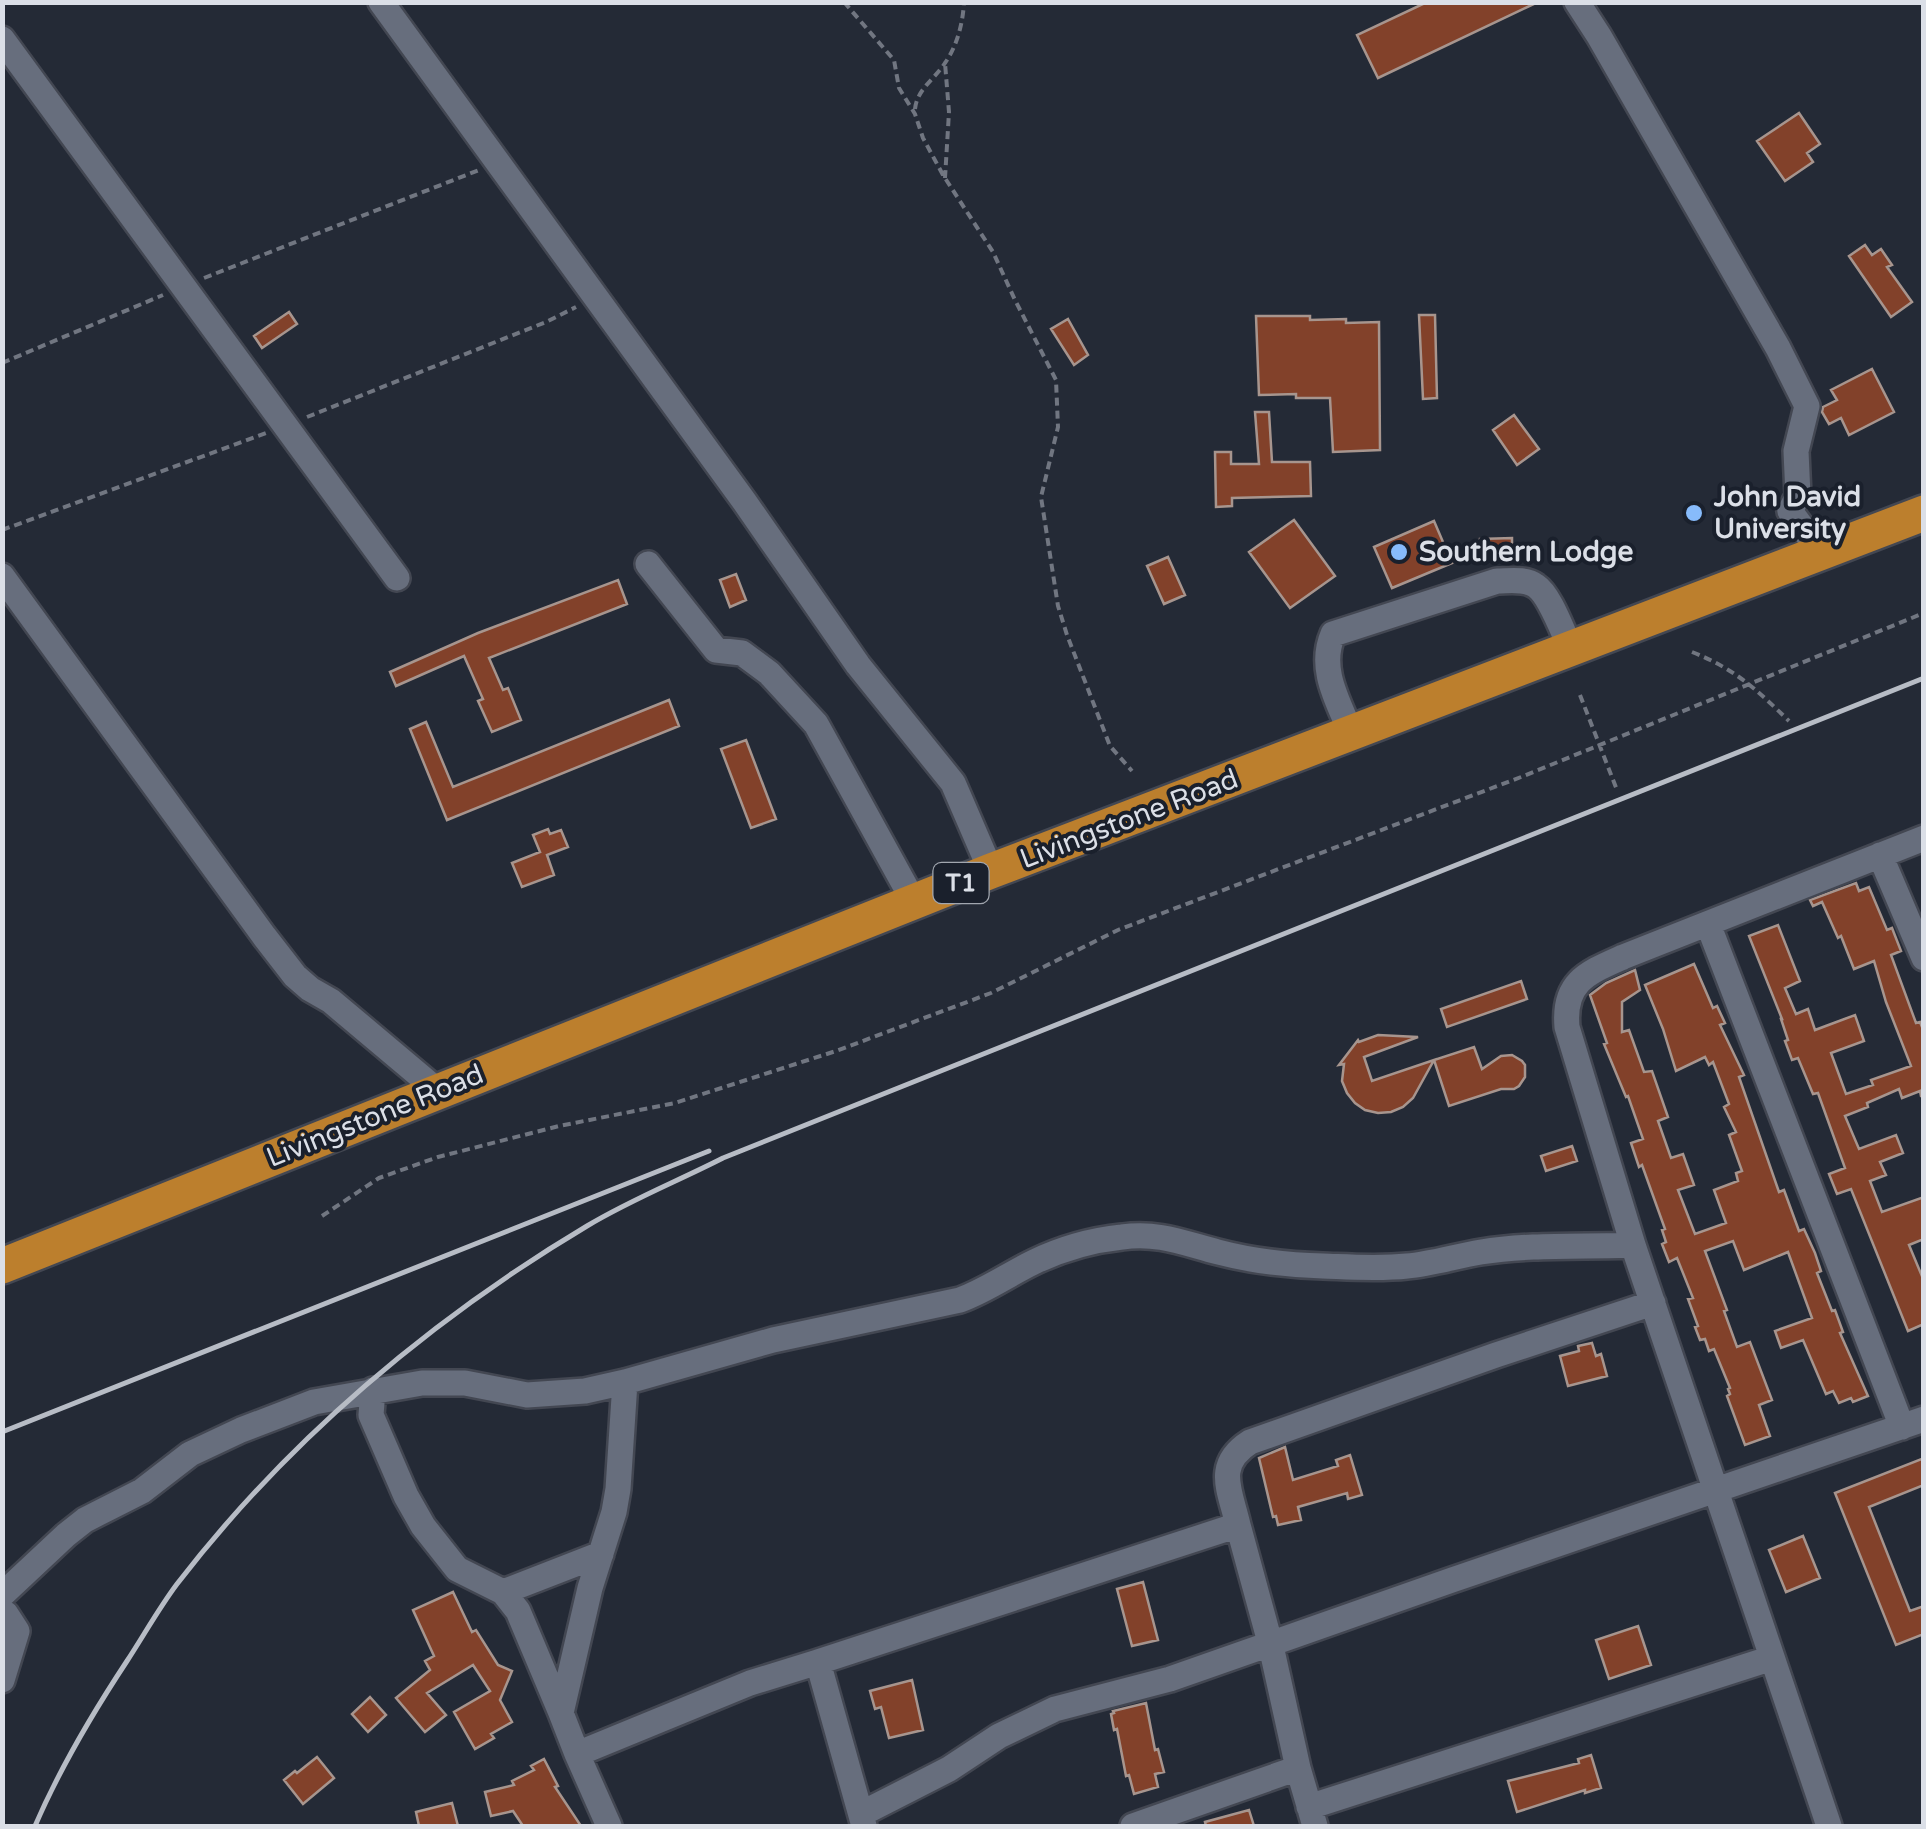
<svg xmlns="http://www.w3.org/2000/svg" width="1926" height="1829" font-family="'Varela Round',sans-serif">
	<rect width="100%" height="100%" fill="#242a36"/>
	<!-- building -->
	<path fill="#82412a" stroke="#a7958e" stroke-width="2.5" d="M1427 2H1538L1378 78 1357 35Z
		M1799 113 1820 144 1807 153 1813 162 1785 181 1757 141Z
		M1865 245 1872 255 1881 249 1892 265 1887 267 1912 302 1891 317 1849 256Z
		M289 312 297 324 262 348 254 336Z
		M1419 315H1435L1437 398 1423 399Z
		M1256 316H1310V320L1346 319V323L1379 322 1380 450 1333 452 1330 398H1296V394L1259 395Z
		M1068 319 1088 355 1074 365 1051 329Z
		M1872 369 1894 412 1849 435 1841 418 1829 424 1822 412 1823 407 1837 400 1831 390Z
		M1255 412H1269L1272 462H1310L1311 496 1232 498V506L1216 507 1215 452H1231V464H1259Z
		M1514 415 1539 449 1517 465 1493 430Z
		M1294 520 1335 576 1290 608 1249 552Z
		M1434 521 1452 563 1392 588 1374 547Z
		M1512 538V555L1480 556V539Z
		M1168 557 1185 595 1164 604 1147 566Z
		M736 574 746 600 730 607 720 580Z
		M618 580 627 604 489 658 503 690 508 688 521 720 492 732 478 701 483 699 464 656 396 686 390 672 478 633Z
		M669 700 679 726 447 820 410 729 426 722 453 787Z
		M746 740 776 819 751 828 721 749Z
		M548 829 550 834 561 830 568 847 547 855 554 875 522 887 512 863 540 852 533 835Z
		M1856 883 1859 891 1869 887 1887 930 1892 928 1901 951 1891 955 1916 1023 1920 1022 1924 1032V1096H1921L1920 1091 1902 1098 1899 1089 1867 1103 1868 1107 1845 1116 1859 1149 1896 1135 1903 1153 1880 1162 1886 1175 1870 1181 1882 1212 1924 1197V1239L1909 1245 1924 1281V1324L1908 1331 1851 1189 1837 1194 1829 1174 1845 1168 1818 1093 1813 1094 1798 1058 1792 1060 1785 1041 1788 1040 1781 1019H1782L1749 936 1778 925 1800 981 1785 988 1796 1014 1808 1009 1815 1030 1855 1015 1864 1041 1831 1053 1846 1094 1873 1085 1871 1080 1911 1066 1886 1002 1874 961 1854 969 1841 936 1838 938 1822 902 1813 906 1810 900Z
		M1694 964 1713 1008 1717 1006 1725 1023 1720 1025 1744 1075 1739 1077 1779 1192 1784 1190 1799 1231 1804 1229 1815 1253 1821 1271 1817 1273 1832 1311 1835 1310 1843 1332 1840 1333 1868 1396 1853 1402 1851 1398 1839 1403 1833 1391 1826 1394 1803 1340 1781 1348 1775 1331 1812 1318 1788 1252 1744 1270 1733 1241 1705 1251 1727 1310 1724 1311 1737 1347 1750 1342 1772 1400 1759 1405 1770 1436 1745 1445 1727 1396 1730 1394 1728 1389 1730 1388 1714 1349 1709 1351 1705 1339 1700 1340 1695 1327 1698 1326 1688 1299 1693 1298 1677 1258 1669 1262 1662 1244 1666 1242 1662 1230 1665 1229 1642 1165 1639 1167 1631 1143 1643 1139 1628 1096 1626 1097 1604 1044 1607 1043 1590 995 1606 983 1635 970 1640 990 1622 1002V1032L1629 1030 1644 1072 1652 1071 1668 1117 1658 1121 1671 1158 1683 1154 1694 1185 1678 1190 1695 1234 1726 1223 1714 1190 1738 1181 1736 1173 1742 1171 1729 1135 1736 1132 1724 1107 1729 1104 1713 1062 1709 1065 1705 1057 1676 1071 1663 1029 1645 985Z
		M1521 981 1527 999 1447 1027 1441 1009Z
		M1378 1035 1418 1037 1364 1057 1372 1081 1434 1060 1413 1098 1403 1107 1391 1112 1378 1113 1365 1110 1355 1103 1347 1093 1342 1081 1344 1064 1339 1065 1358 1040 1359 1042Z
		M1474 1047 1482 1069 1501 1056 1512 1055 1522 1061 1525 1065V1077L1519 1086 1514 1089H1501L1449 1106 1434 1060Z
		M1572 1146 1577 1161 1546 1171 1541 1156Z
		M1592 1343 1596 1356 1601 1354 1607 1376 1568 1386 1560 1356 1579 1351 1578 1346Z
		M1285 1447 1293 1480 1338 1466 1336 1460 1350 1455 1362 1495 1348 1499 1347 1493 1298 1507 1301 1520 1278 1525 1276 1516 1273 1517 1259 1458Z
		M1924 1458V1485L1869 1507 1910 1611 1924 1606V1634L1896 1645 1835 1493Z
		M1803 1536 1820 1578 1786 1592 1769 1550Z
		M1143 1582 1158 1640 1132 1646 1117 1589Z
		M453 1592 472 1632 476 1630 498 1665 512 1671 500 1700 512 1722 491 1734 494 1738 475 1749 454 1712 490 1691 473 1665 427 1693 446 1715 425 1732 396 1698 430 1670 425 1661 434 1656 413 1610Z
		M1638 1626 1651 1665 1609 1679 1596 1640Z
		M912 1680 923 1730 889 1738 881 1707 875 1709 870 1691Z
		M370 1697 386 1715 368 1732 352 1714Z
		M1146 1703 1155 1750 1158 1749 1164 1772 1155 1774 1158 1787 1134 1794 1129 1775 1126 1776 1117 1729 1114 1730 1111 1714 1114 1713 1113 1711Z
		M1591 1755 1601 1788 1585 1793V1790L1517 1812 1508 1781 1579 1763 1578 1759Z
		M317 1757 334 1778 303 1804 284 1780 295 1771 297 1773Z
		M544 1759 558 1786 555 1787 581 1826H523L513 1811 491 1816 485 1792 514 1785 512 1781 534 1770 531 1766Z
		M452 1803 458 1826H419L416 1812Z
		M1249 1810 1254 1826H1206L1205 1822Z"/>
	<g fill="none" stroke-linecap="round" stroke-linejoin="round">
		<!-- minor casing -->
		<g stroke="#434752" stroke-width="30">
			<path id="minor" d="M381 2 744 501 858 665 953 783 991 871
				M1577 2 1599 36 1778 348 1807 406 1796 451 1798 496 1790 511 1821 553
				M2 39 397 578
				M648 564 716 650 742 653 769 673 816 724 914 902
				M2 576 264 936 295 976 310 989 331 1001 438 1091
				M1351 733C1338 701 1318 669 1333 634L1497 581C1509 581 1525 578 1536 586 1550 595 1563 633 1571 649
				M1880 855 1924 958
				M1708 924 1902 1427
				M373 1390 371 1415 406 1496 423 1526 457 1569 503 1592 518 1611 561 1713
				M1238 1525 1271 1646 1298 1768 1315 1826
				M503 1592 601 1554
				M2 1595 66 1535 85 1520 142 1491 190 1454 241 1430 314 1402 422 1383H465L527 1395 585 1391 625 1382 773 1340 960 1300C987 1290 1009 1274 1034 1262 1061 1249 1093 1240 1122 1237 1159 1232 1183 1243 1218 1252 1252 1261 1288 1265 1323 1266 1351 1267 1379 1269 1407 1266 1432 1264 1456 1256 1481 1252 1531 1244 1583 1247 1633 1245
				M2 1613 6 1614 17 1631 2 1680
				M577 1754 750 1683 818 1662
				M1309 1807 1772 1658
				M861 1814 949 1769 999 1736 1055 1709 1170 1679 1452 1580 1924 1419
				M609 1826 577 1754 561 1713 590 1588 614 1512 618 1489 625 1382
				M864 1826 818 1662 1238 1525C1230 1490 1214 1465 1250 1442L1496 1355 1653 1303
				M1133 1826 1298 1768
				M1829 1826 1633 1245 1567 1027C1563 982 1587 973 1623 957L1924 838"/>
		</g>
		<!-- highway casing -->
		<g stroke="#434752" stroke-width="40">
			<path id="highway" d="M2 1266 991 871 1924 513"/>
		</g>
		<!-- path -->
		<path stroke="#717681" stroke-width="4" stroke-dasharray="8 5" stroke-linecap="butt" d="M844 2 894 60 899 88 915 114 923 138 943 175 993 252 1015 300 1056 380 1058 427 1041 497 1058 606 1067 635 1110 746 1132 771
			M915 109C917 89 935 79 945 63 957 46 963 23 964 2
			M945 178 949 112 945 63
			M204 278 479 170
			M2 363 163 295
			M307 417 546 322 576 307
			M2 530 266 433
			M1692 652C1735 669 1756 689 1789 721
			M1580 695 1617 790
			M322 1216 379 1178 438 1157 559 1126 675 1103 836 1051 991 993 1118 930 1521 777 1924 613"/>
		<!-- minor -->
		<use href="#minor" stroke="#676e7d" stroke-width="25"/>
		<!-- highway -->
		<use href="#highway" stroke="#bc7f2d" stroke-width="35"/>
		<!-- rail -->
		<path stroke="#b7bcc5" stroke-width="5" d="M2 1432 709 1151
			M35 1826C60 1768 92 1714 127 1661 144 1635 159 1608 177 1584 288 1440 431 1319 587 1226 630 1200 678 1181 723 1158L1924 678"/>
	</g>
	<!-- markers -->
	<g fill="#87bbfb" stroke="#1a202c" stroke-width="4">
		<circle cx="1694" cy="513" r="10"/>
		<circle cx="1399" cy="552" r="10"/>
	</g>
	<g text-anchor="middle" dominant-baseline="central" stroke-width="8" stroke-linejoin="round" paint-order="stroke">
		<!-- shield labels -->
		<rect fill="#1a202c" stroke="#a1a6af" stroke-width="2.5" x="933.5" y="863" width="55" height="40" rx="8"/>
		<g font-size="25" font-weight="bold" fill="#dbdfe7">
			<text x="961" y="883">T1</text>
		</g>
		<!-- poi labels -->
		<g font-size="28" font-weight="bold" fill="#dbdfe7" stroke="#1a202c" text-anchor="start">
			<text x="1714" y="497">John David<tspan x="1714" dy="32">University</tspan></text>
			<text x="1419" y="552">Southern Lodge</text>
		</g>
		<!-- street labels -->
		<g font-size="28" fill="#dbdfe7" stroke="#1a202c">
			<text transform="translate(1129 819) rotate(-21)">Livingstone Road</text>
			<text transform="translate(375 1116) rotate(-22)">Livingstone Road</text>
		</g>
	</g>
	<!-- border -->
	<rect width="1926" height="1829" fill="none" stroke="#dbdfe7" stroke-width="10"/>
</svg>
